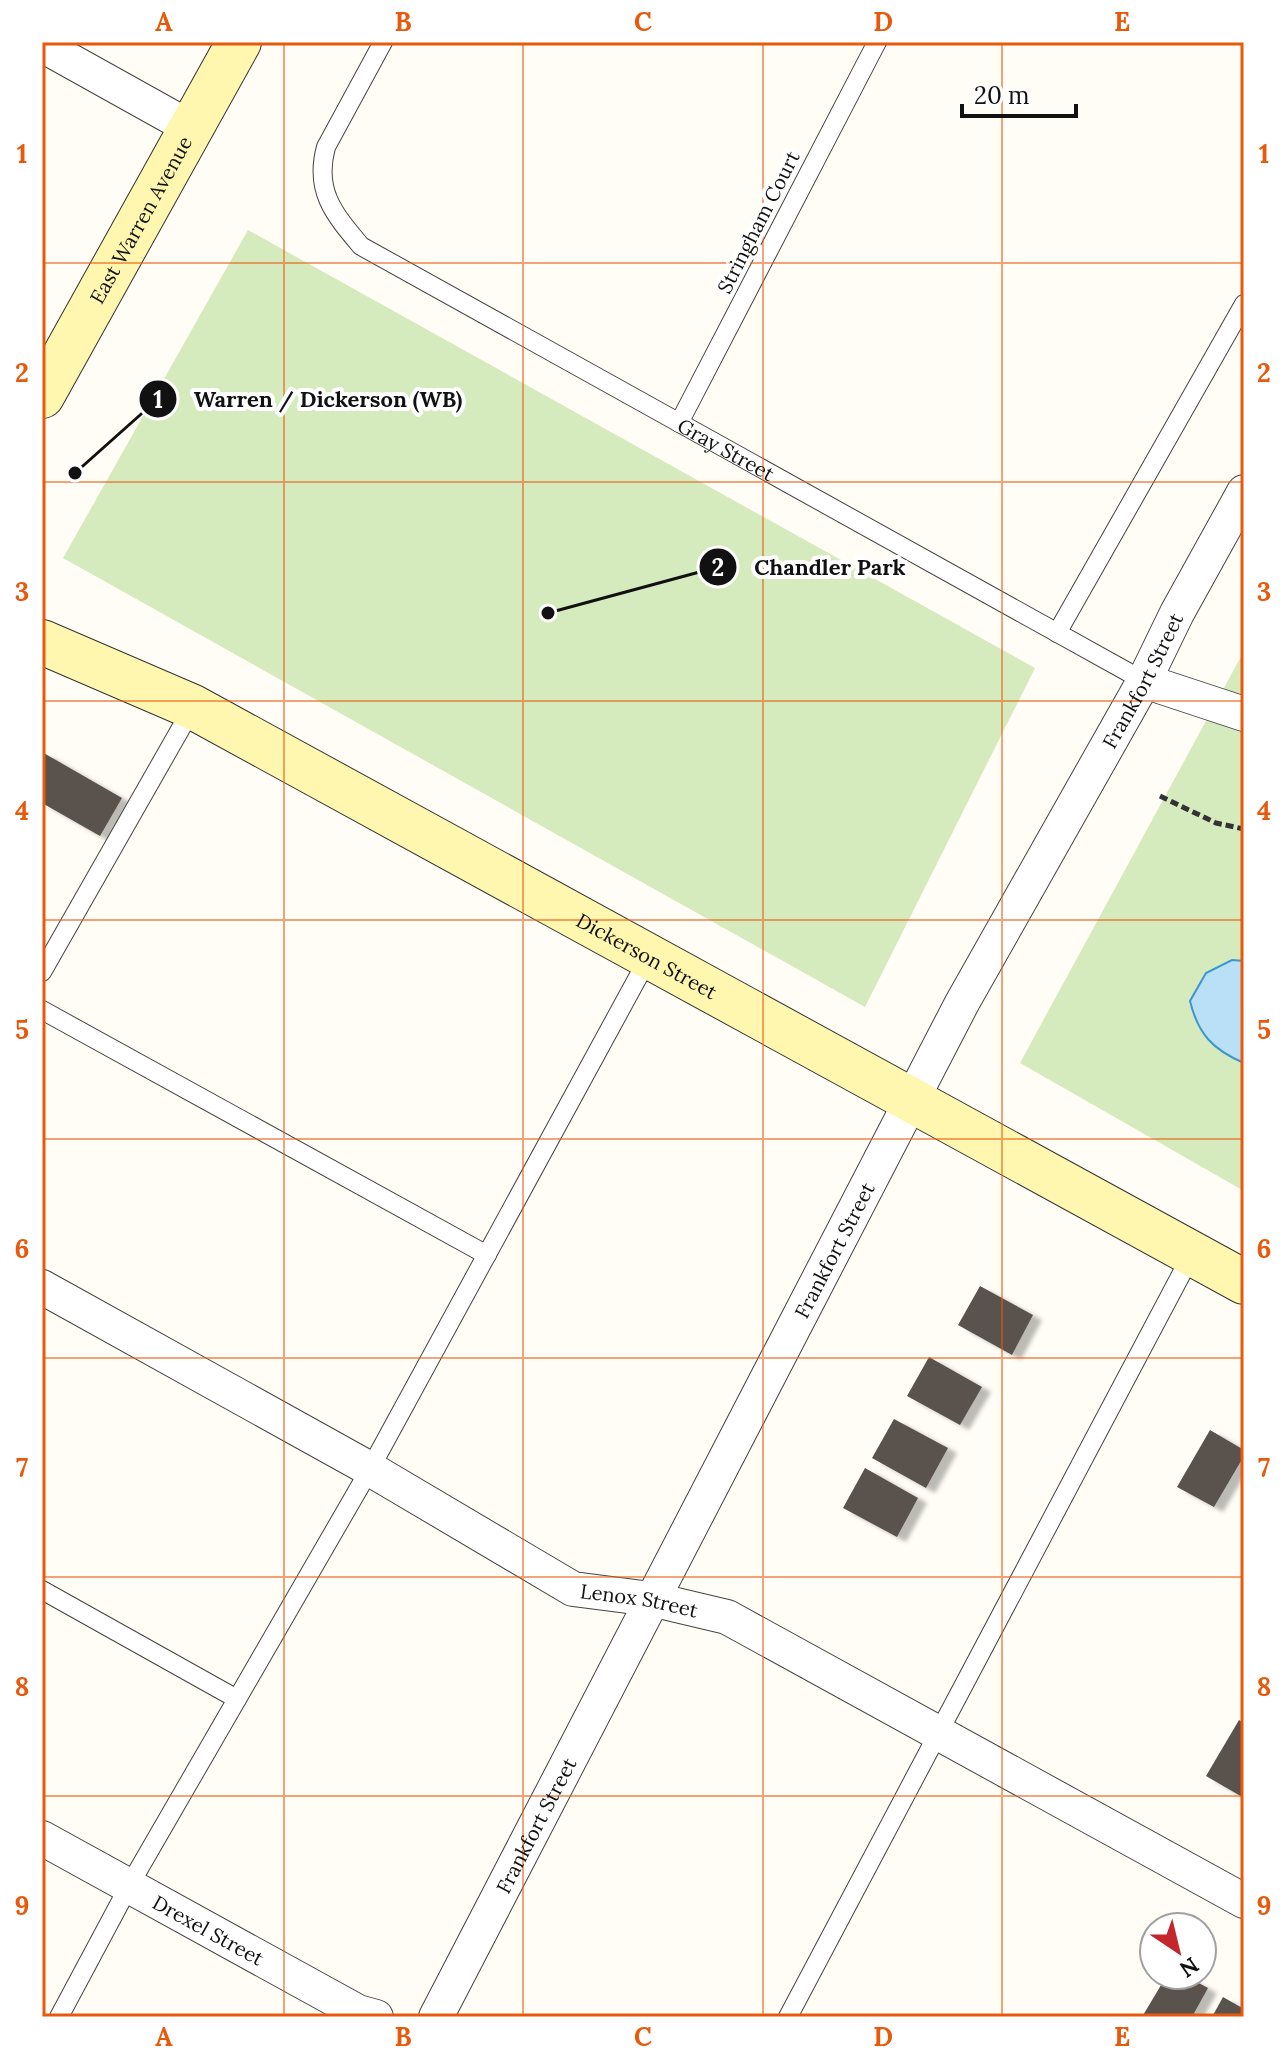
<svg xmlns="http://www.w3.org/2000/svg" width="1286" height="2059" font-family="Lora,serif">
	<defs>
		<filter id="shadow"><feDropShadow dx="9" dy="5" stdDeviation="2" flood-color="#0004"/></filter>
	</defs>
	<rect width="100%" height="100%" fill="#fffdf5"/>
	<!-- green -->
	<path fill="#d5ebbd" d="M248 230 1035 668 865 1007 63 558Z
		M1244 651V1191L1020 1063Z"/>
	<!-- water -->
	<path fill="#b9e0f7" stroke="#3f96cf" stroke-width="2" d="M1232 960 1244 961V1063C1213 1050 1198 1034 1190 1001L1206 973Z"/>
	<!-- building -->
	<path fill="#5a524d" filter="url(#shadow)" d="M42 752 122 798 100 836 42 803Z
		M980 1286 1033 1315 1012 1355 958 1325Z
		M929 1357 982 1387 960 1425 907 1396Z
		M894 1419 948 1448 926 1488 872 1458Z
		M1210 1430 1244 1450V1456L1214 1507 1177 1487Z
		M865 1468 918 1498 897 1537 843 1508Z
		M1239 1720 1244 1723V1798L1206 1776Z
		M1167 1975H1184L1208 1988 1192 2017H1142Z
		M1223 1997 1244 2009V2017H1212Z"/>
	<g fill="none" stroke-linecap="round" stroke-linejoin="round">
		<!-- lane casing -->
		<g stroke="#444" stroke-width="20">
			<g id="lane">
				<path id="s1" d="M383 42 326 147C314 191 334 214 361 246L1144 681"/>
				<path d="M679 423 877 42"/>
				<path d="M1057 633 1244 304"/>
				<path d="M42 972 193 707"/>
				<path d="M42 1010 487 1255"/>
				<path d="M42 1590 237 1699"/>
				<path d="M59 2017 129 1886 370 1469 649 957"/>
				<path d="M788 2017 1192 1254"/>
			</g>
		</g>
		<!-- street casing -->
		<g stroke="#444" stroke-width="36">
			<g id="street">
				<path d="M42 45 191 128"/>
				<path d="M1144 681 1244 714"/>
				<path id="s2" d="M42 1287 370 1469 573 1589 651 1599 727 1617 1244 1901"/>
				<path id="s3" d="M42 1838 358 2012 376 2017"/>
				<path id="s4" d="M436 2017 962 1003 1144 681 1177 613 1244 492"/>
			</g>
		</g>
		<!-- secondary casing -->
		<g stroke="#333" stroke-width="46">
			<g id="secondary">
				<path id="s5" d="M42 396 239 42"/>
				<path id="s6" d="M42 642 193 707 1244 1282"/>
			</g>
		</g>
		<!-- path -->
		<path stroke="#333" stroke-width="5" stroke-dasharray="8 4" stroke-linecap="butt" d="M1160 796 1216 823 1244 829"/>
		<!-- lane -->
		<use href="#lane" stroke="#fff" stroke-width="18"/>
		<!-- street -->
		<use href="#street" stroke="#fff" stroke-width="34"/>
		<!-- secondary -->
		<use href="#secondary" stroke="#fff6b0" stroke-width="44"/>
	</g>
	<!-- grid -->
	<path fill="none" stroke="#e8590c" stroke-width="2" stroke-opacity="0.55" d="M284 42V2017M523 42V2017M763 42V2017M1002 42V2017M42 263H1244M42 482H1244M42 701H1244M42 920H1244M42 1139H1244M42 1358H1244M42 1577H1244M42 1796H1244"/>
	<g text-anchor="middle" dominant-baseline="central" stroke-width="8" stroke-linejoin="round" paint-order="stroke">
		<!-- street labels -->
		<g font-size="20" fill="#111" stroke="#fff">
			<text stroke="none"><textPath href="#s5" startOffset="202">East Warren Avenue</textPath></text>
			<text transform="translate(758 222) rotate(-63)">Stringham Court</text>
			<text stroke="none"><textPath href="#s1" startOffset="648">Gray Street</textPath></text>
			<text stroke="none"><textPath href="#s4" startOffset="1512">Frankfort Street</textPath></text>
			<text stroke="none"><textPath href="#s6" startOffset="682">Dickerson Street</textPath></text>
			<text stroke="none"><textPath href="#s4" startOffset="864">Frankfort Street</textPath></text>
			<text stroke="none"><textPath href="#s2" startOffset="678">Lenox Street</textPath></text>
			<text stroke="none"><textPath href="#s4" startOffset="216">Frankfort Street</textPath></text>
			<text stroke="none"><textPath href="#s3" startOffset="190">Drexel Street</textPath></text>
		</g>
	</g>
	<!-- callouts -->
	<path fill="none" stroke="#111" stroke-width="3" d="M75 473L158 399M548 613L718 567"/>
	<g fill="#111" stroke="#fff" stroke-width="3">
		<circle cx="75" cy="473" r="8"/>
		<circle cx="548" cy="613" r="8"/>
		<circle cx="158" cy="399" r="20"/>
		<circle cx="718" cy="567" r="20"/>
	</g>
	<g font-size="24" text-anchor="middle" font-weight="bold" fill="#fff">
		<text x="158" y="408">1</text>
		<text x="718" y="576">2</text>
	</g>
	<g font-size="22" text-anchor="middle" font-weight="bold" fill="#111" stroke="#fff" stroke-width="8" stroke-linejoin="round" paint-order="stroke">
		<text x="328" y="407">Warren / Dickerson (WB)</text>
		<text x="830" y="575">Chandler Park</text>
	</g>
	<!-- border -->
	<rect width="1286" height="2059" fill="none" stroke="#ffffff" stroke-width="88"/>
	<!-- north arrow -->
	<g transform="translate(1178 1951) rotate(145)"><circle r="38" fill="#ffffff" stroke="#a0a0a0" stroke-width="2"/>
	<path d="M0-6L14 30L0 20L-14 30Z" fill="#c4262e"/>
	<text y="-12" font-size="22" font-weight="bold" text-anchor="middle" fill="#111111">N</text>
	</g>
	<!-- scale -->
	<path d="M962 104v12h114v-12" fill="none" stroke="#111111" stroke-width="4"/>
	<text x="974" y="104" font-size="24" fill="#111111" stroke="#ffffff" stroke-width="6" paint-order="stroke">20 m</text>
	<rect x="44" y="44" width="1198" height="1971" fill="none" stroke="#e8590c" stroke-width="3"/>
	<g font-size="26" text-anchor="middle" font-weight="bold" fill="#e8590c">
		<text x="164" y="31">A</text>
		<text x="403" y="31">B</text>
		<text x="643" y="31">C</text>
		<text x="883" y="31">D</text>
		<text x="1122" y="31">E</text>
		<text x="22" y="163">1</text>
		<text x="1264" y="163">1</text>
		<text x="22" y="382">2</text>
		<text x="1264" y="382">2</text>
		<text x="22" y="601">3</text>
		<text x="1264" y="601">3</text>
		<text x="22" y="820">4</text>
		<text x="1264" y="820">4</text>
		<text x="22" y="1039">5</text>
		<text x="1264" y="1039">5</text>
		<text x="22" y="1258">6</text>
		<text x="1264" y="1258">6</text>
		<text x="22" y="1477">7</text>
		<text x="1264" y="1477">7</text>
		<text x="22" y="1696">8</text>
		<text x="1264" y="1696">8</text>
		<text x="22" y="1915">9</text>
		<text x="1264" y="1915">9</text>
		<text x="164" y="2046">A</text>
		<text x="403" y="2046">B</text>
		<text x="643" y="2046">C</text>
		<text x="883" y="2046">D</text>
		<text x="1122" y="2046">E</text>
	</g>
</svg>
